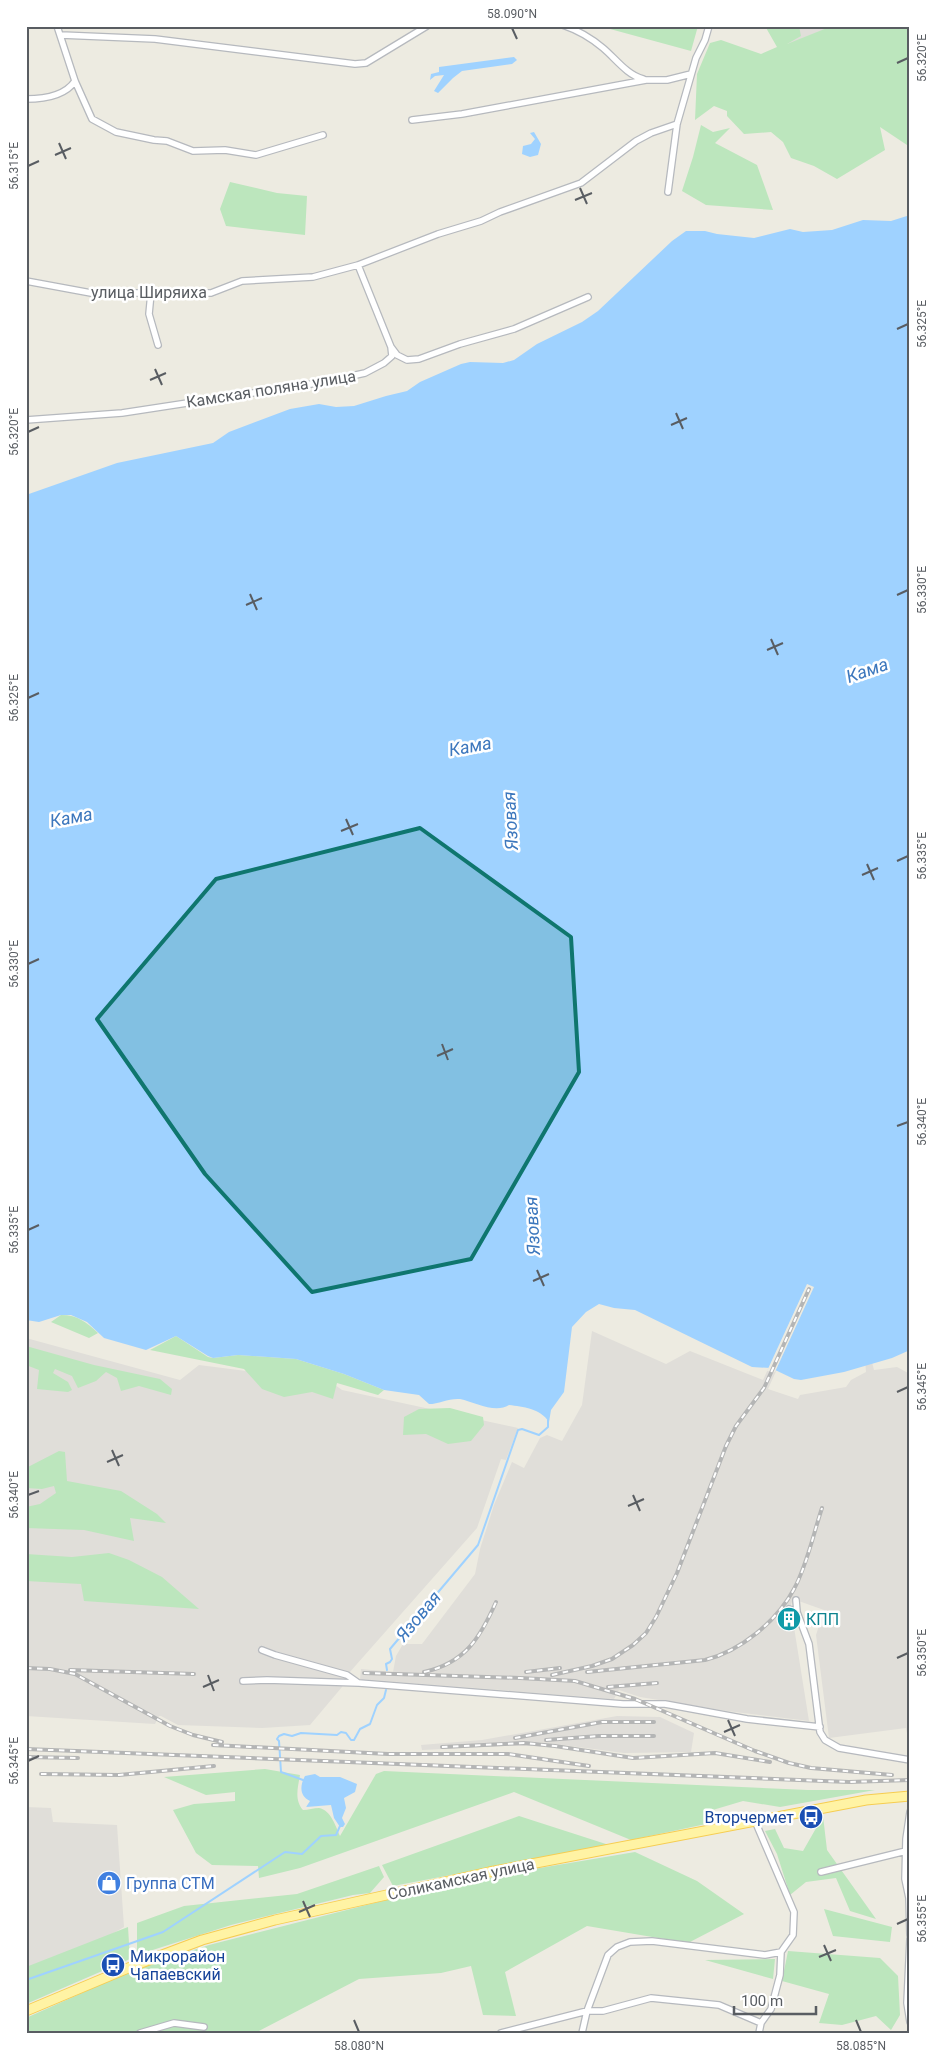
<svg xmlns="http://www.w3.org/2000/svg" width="936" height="2059" font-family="Roboto,sans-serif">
	<rect width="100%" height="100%" fill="#edebe1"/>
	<!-- industrial -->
	<path fill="#e0ded9" d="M781 26H856L793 53Z
		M807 1284 814 1287 768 1389 798 1399 800 1395 846 1387 851 1380 866 1372 865 1359 871 1358 874 1370 897 1367 910 1374V1749L906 1728 829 1738 816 1635 824 1610 793 1599 788 1613 793 1621 809 1721 727 1711 640 1697 619 1690 614 1699 360 1679 361 1669 393 1672 396 1656 403 1644H422L475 1574 480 1549 494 1505 512 1462 524 1468 540 1438 547 1435 562 1441 582 1405 592 1331 666 1364 690 1351 763 1380Z
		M26 1338 180 1380 199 1365 331 1382 342 1390 518 1428 506 1460 501 1459 477 1528 349 1673 345 1679 342 1687 310 1725 262 1728 178 1725 161 1716H159L155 1724 26 1716Z
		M617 1716 660 1717 694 1733 691 1752 624 1753 540 1742H532V1746H502L422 1750 421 1745 482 1740Z
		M26 1807 51 1808 53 1822 117 1825 124 1927 26 1984Z"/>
	<!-- green -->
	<path fill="#bce6bd" d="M599 26H698L691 51Z
		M765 26H799L801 36 787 44 832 26H910V147L880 127 885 150 837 179 814 166 791 158 783 142 771 132 744 134 727 116V111L714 106 695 120 697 74 710 43 721 40 761 54 777 47Z
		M701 125 713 132 730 128 715 143 757 165 773 210 706 205 682 191 693 157Z
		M230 182 277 193 307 196 305 235 226 226 220 209Z
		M61 1315C78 1315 86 1322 98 1333L89 1338 51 1322Z
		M176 1336 208 1357 213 1358 238 1355 296 1359 344 1374 384 1390 378 1395 337 1383 333 1399 312 1392 284 1397 262 1389 244 1369 150 1350Z
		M26 1346 94 1365 160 1379 172 1389 171 1395 139 1386 121 1391 117 1378 106 1372 96 1381 78 1388 72 1376 55 1369 53 1373 68 1382 72 1390 68 1392 37 1389 39 1370 26 1365Z
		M450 1408 483 1417 484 1425 471 1441 448 1444 426 1434 403 1435 404 1417 419 1409Z
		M59 1451 65 1452 67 1481 121 1491 157 1514 166 1523 130 1518 134 1541 84 1530 26 1528V1507L40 1504 56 1493 54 1486 42 1489 26 1488V1468Z
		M109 1553 129 1560 162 1577 199 1609 84 1601 81 1584 26 1581V1554L72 1557Z
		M265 1769 300 1775C298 1787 294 1800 303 1810 308 1810 314 1808 319 1808 331 1810 336 1827 340 1836L376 1774 384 1771 808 1790H875L780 1807 743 1801 706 1812V1824L631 1840 514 1792 300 1868 259 1878 258 1866 212 1865 196 1853 173 1810 194 1804 235 1801V1792L206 1795 164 1777Z
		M519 1816 609 1845 393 1886 382 1865Z
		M823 1816 827 1850 876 1919 850 1911 836 1878 806 1882 790 1895 777 1854 765 1831 775 1829 784 1848 803 1851Z
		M635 1852 697 1881 744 1914 688 1943 587 1926 505 1972 516 2016 483 2015 471 1966 441 1973 359 1979 255 2033H26V2018L138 1968 209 1945 402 1896 534 1869Z
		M379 1866 384 1877 370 1893 353 1895 231 1925 137 1955V1923L184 1906 297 1894Z
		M824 1909 892 1927 890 1942 833 1936Z
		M128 1927 130 1959 26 2004V1967Z
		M788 1951 880 1958 898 1976 900 2015 891 2030 876 2016 842 2025 819 2023 829 1994 782 1981Z
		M775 1959 773 1979 705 1960Z"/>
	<!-- water -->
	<path fill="#9fd2ff" d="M514 57 517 60 512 64 462 71 453 78 438 93 434 91 444 75 435 76 430 80 431 74 439 72V67Z
		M534 132 541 144 538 155 530 157 522 154 523 146 531 144 535 139 530 133Z
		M910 215V1350L892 1358 844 1372 801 1380 794 1379 771 1368 752 1367 635 1310 614 1308 599 1304 586 1312 572 1327 564 1392 551 1410 549 1422C540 1408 523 1407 509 1405 495 1414 475 1402 460 1399 449 1398 439 1404 429 1404L419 1395 384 1390 344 1374 296 1359 238 1355 213 1358 208 1356 176 1336 146 1350 104 1338 87 1322 71 1315H61L39 1322 26 1320V495L117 463 213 443 229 432 290 409 319 404 336 407 354 406 386 396 407 391 420 382 461 364 470 362 503 363 514 360 537 344 582 322 598 311 672 241 686 231H705L717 234 754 238 790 229 803 232 832 230 863 220 891 221Z
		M315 1774 320 1777H340L357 1784 355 1792 344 1798 346 1808 342 1818 345 1824 343 1827H340L334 1818 331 1805 306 1807 310 1801C299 1796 300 1785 305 1776Z"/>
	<!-- pier -->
	<path fill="#edebe1" d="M807 1284 814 1287 775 1372 767 1371Z"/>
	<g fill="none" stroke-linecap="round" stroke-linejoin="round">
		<!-- stream -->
		<path stroke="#9fd2ff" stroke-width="2" d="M387 1670 386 1664 390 1662 392 1659 390 1649 478 1545 518 1430 522 1429 539 1435 548 1427V1420
			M303 1780 281 1772 279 1741 277 1739 279 1736 284 1734 292 1736 301 1733 337 1735 341 1732 346 1733 351 1740H354L360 1729 370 1724 377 1705 384 1698 386 1690
			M26 1980 163 1932 285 1852 302 1854 321 1836 336 1835 340 1826"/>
		<!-- street casing -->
		<g stroke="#b6b9be" stroke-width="8">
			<path id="street" d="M57 26 75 81 92 119 116 132 154 140 167 141 193 151 225 150 256 155 323 135
				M565 26C580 31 591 38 603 48 615 58 627 75 643 79
				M61 35 155 39 355 64 366 63 427 26
				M26 99C44 99 65 96 75 81
				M412 120 462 114 646 80H667L691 74
				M668 192 677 124 696 58 705 40 709 26
				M26 281 91 293H211L242 281 313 277 358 265
				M151 293 149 314 158 345
				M391 347 397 355 407 360 419 359 460 344 514 329 588 297
				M26 420 122 413 324 382 365 373 384 363 392 356 391 347 358 265 438 234 481 221 500 212 581 183 636 141 651 133 677 124
				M796 1600 797 1612
				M789 1609 797 1612 809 1644 820 1732 825 1740 839 1748 910 1760
				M262 1650 275 1655 347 1675 357 1682
				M243 1681 267 1680 359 1683 623 1704H665L747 1719 820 1727
				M910 1812 906 1839 905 1879 909 1898 910 1935
				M755 1821 794 1912 793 1935 781 1952 780 1975 771 2009 761 2023 759 2033
				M821 1872 906 1851
				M910 1939 907 2003 910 2022
				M140 2033 174 2023 204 2027
				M501 2033 587 2011H603L651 1998 719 2005 761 2023
				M582 2033 587 2011 608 1955 617 1947 630 1942 652 1941 765 1955 781 1952"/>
		</g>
		<!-- primary casing -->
		<g stroke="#f6cd51" stroke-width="11">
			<path id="primary" d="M26 2011 133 1966 202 1940 275 1920 489 1872 866 1800 910 1796"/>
		</g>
		<!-- street -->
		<use href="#street" stroke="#fff" stroke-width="5.5"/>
		<!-- primary -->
		<use href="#primary" stroke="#fff3a4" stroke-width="9"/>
		<!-- rail casing -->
		<g stroke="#b4b5b5" stroke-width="4">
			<path id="rail" d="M26 1668 50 1669 75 1674 170 1726 193 1735 222 1742
				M70 1670 194 1674
				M424 1672C465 1663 480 1638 496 1602
				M526 1672 560 1668
				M587 1672 705 1660C741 1651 777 1621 794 1589 807 1565 813 1535 822 1508
				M364 1673 520 1678 575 1681 635 1699 755 1751 789 1763 811 1768 892 1775
				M552 1675 592 1666 612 1659 633 1645 646 1633 656 1617 677 1573 726 1446 736 1426 764 1388 809 1289
				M608 1687 657 1683
				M515 1738 602 1722H654
				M546 1740 599 1736H654
				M213 1745 388 1754H508L589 1766
				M442 1747 524 1743 555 1746 633 1758 715 1753 770 1762
				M26 1749 849 1782 910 1780
				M26 1757 78 1758
				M41 1774 119 1775 214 1766"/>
		</g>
		<!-- rail -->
		<use href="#rail" stroke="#fff" stroke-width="2" stroke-dasharray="5.5" stroke-linecap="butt"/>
	</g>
	<!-- marked area -->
	<path fill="#0f766e" fill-opacity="0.2" stroke="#0f766e" stroke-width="4" stroke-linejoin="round" d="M420 828 571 937 579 1072 471 1259 312 1292 205 1174 97 1019 216 879Z"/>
	<!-- ticks -->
	<path fill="none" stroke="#595d62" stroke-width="2" d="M512 28 517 39M897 63 908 58M59 143 66 159M55 155 71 148M28 166 39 161M580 188 587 204M575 200 592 193M897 329 908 324M155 369 162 385M150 380 166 373M676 413 683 429M671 425 687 418M28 432 39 427M250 594 257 610M897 595 908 590M246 605 262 598M771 639 778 655M767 650 783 643M28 698 39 693M346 819 353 835M341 831 358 824M897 861 908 856M867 864 874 880M862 875 878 868M28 964 39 959M442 1044 448 1060M437 1056 453 1049M897 1126 908 1122M28 1230 39 1225M537 1270 544 1286M533 1281 549 1274M897 1392 908 1387M112 1450 119 1466M107 1462 123 1455M28 1495 39 1491M633 1495 640 1511M628 1506 644 1499M897 1658 908 1653M208 1675 214 1691M203 1687 219 1680M728 1720 735 1736M724 1732 740 1725M28 1761 39 1756M303 1901 310 1917M299 1912 315 1905M897 1924 908 1919M824 1945 831 1961M819 1957 836 1950M354 2020 359 2032M856 2020 861 2032"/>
	<!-- icons -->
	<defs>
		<g id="building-disc" transform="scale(1.25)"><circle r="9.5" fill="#0f9aa8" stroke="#fff"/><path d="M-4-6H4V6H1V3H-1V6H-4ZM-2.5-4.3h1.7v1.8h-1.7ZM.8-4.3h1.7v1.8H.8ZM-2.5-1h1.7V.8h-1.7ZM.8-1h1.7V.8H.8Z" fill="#fff"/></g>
		<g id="bus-disc" transform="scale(1.25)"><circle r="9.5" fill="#1a4fb4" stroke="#fff"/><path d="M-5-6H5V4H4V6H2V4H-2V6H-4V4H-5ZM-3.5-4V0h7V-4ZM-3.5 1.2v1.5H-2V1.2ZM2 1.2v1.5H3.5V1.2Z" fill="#fff"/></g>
		<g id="shop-disc" transform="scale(1.25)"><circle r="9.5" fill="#3f7fe0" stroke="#fff"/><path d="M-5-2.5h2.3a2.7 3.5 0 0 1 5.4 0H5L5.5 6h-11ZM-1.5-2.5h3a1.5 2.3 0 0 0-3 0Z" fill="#fff"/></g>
	</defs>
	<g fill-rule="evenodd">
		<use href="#building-disc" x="789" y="1619"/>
		<use href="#bus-disc" x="811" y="1817"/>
		<use href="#shop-disc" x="109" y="1883"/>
		<use href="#bus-disc" x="113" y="1965"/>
	</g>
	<g text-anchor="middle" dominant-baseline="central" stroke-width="5" stroke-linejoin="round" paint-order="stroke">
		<!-- street labels -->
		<g font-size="16" fill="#595d62" stroke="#fff">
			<text x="149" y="292">улица Ширяиха</text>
			<text transform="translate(271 389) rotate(-9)">Камская поляна улица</text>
			<text transform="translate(461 1879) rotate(-12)">Соликамская улица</text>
		</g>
		<!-- culture labels -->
		<g font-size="16" fill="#0d838f" stroke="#fff" text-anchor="start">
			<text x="806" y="1619">КПП</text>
		</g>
		<!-- transit labels -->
		<g font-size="16" fill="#164399" stroke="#fff" text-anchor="end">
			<text x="794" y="1817">Вторчермет</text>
			<text x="130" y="1956" text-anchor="start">Микрорайон<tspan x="130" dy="18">Чапаевский</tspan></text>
		</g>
		<!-- shop labels -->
		<g font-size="16" fill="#366cbe" stroke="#fff" text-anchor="start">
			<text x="126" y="1883">Группа СТМ</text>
		</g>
		<!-- water labels -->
		<g font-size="18" font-style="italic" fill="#3c77bd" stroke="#fff">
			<text transform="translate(867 670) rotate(-19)">Кама</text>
			<text transform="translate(470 746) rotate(-10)">Кама</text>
			<text transform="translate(71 817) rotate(-10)">Кама</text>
			<text transform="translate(510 821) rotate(-93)">Язовая</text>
			<text transform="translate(532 1226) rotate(-93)">Язовая</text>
			<text transform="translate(418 1616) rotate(-50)">Язовая</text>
		</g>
	</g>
	<!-- border -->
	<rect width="936" height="2059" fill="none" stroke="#ffffff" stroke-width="55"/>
	<!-- scale -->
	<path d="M734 2006v8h82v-8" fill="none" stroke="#595d62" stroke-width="2.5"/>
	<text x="741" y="2006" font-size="15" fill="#595d62" stroke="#ffffff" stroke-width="4" paint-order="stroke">100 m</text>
	<rect x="28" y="28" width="880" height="2004" fill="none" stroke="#595d62" stroke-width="2"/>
	<g font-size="12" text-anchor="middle" fill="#595d62">
		<text x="512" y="18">58.090°N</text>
		<text transform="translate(922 58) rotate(-90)" y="4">56.320°E</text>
		<text transform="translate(14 166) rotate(-90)" y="4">56.315°E</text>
		<text transform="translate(922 324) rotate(-90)" y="4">56.325°E</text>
		<text transform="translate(14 432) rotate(-90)" y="4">56.320°E</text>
		<text transform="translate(922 590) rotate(-90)" y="4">56.330°E</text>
		<text transform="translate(14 698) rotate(-90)" y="4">56.325°E</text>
		<text transform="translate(922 856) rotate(-90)" y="4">56.335°E</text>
		<text transform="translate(14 964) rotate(-90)" y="4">56.330°E</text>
		<text transform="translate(922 1122) rotate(-90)" y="4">56.340°E</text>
		<text transform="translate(14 1230) rotate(-90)" y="4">56.335°E</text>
		<text transform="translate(922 1387) rotate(-90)" y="4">56.345°E</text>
		<text transform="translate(14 1495) rotate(-90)" y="4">56.340°E</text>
		<text transform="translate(922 1653) rotate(-90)" y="4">56.350°E</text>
		<text transform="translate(14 1761) rotate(-90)" y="4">56.345°E</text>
		<text transform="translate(922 1919) rotate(-90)" y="4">56.355°E</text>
		<text x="359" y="2050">58.080°N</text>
		<text x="861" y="2050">58.085°N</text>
	</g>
</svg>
